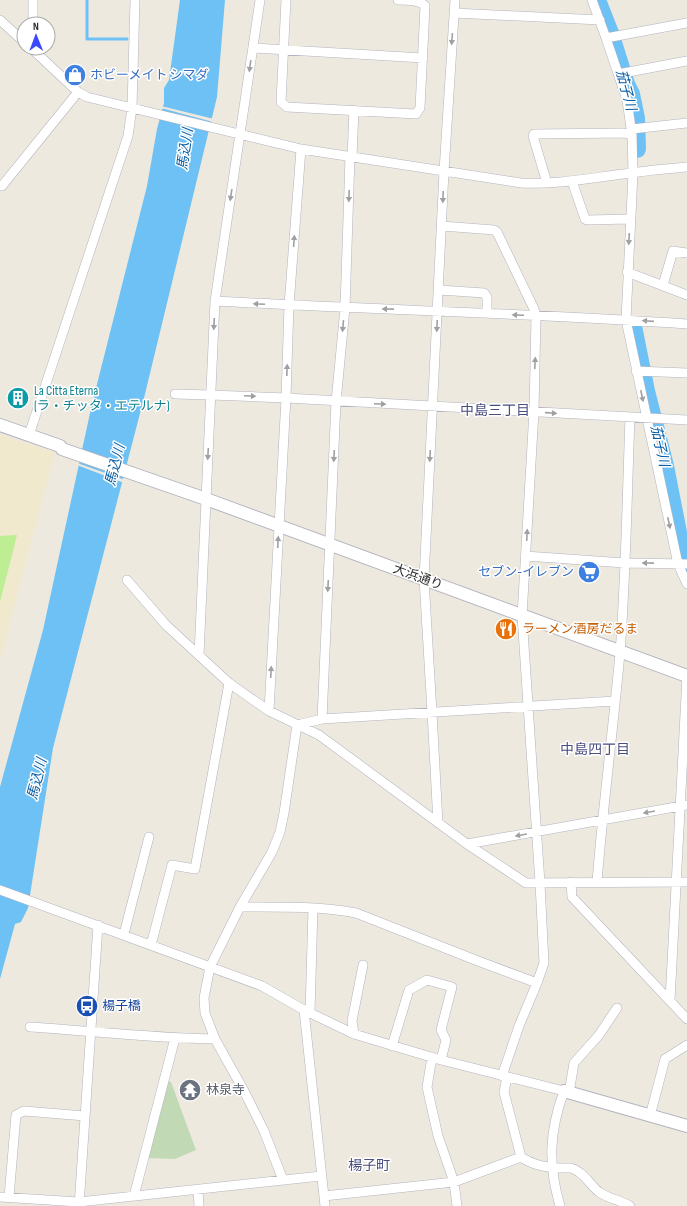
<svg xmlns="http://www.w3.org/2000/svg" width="687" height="1206" font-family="'Sofia Sans Condensed','Noto Sans JP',sans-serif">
	<rect width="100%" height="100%" fill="#eee9de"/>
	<!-- education -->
	<path fill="#f0e9cd" d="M0 435 55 452 1 657 0 656Z"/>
	<!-- cemetery -->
	<path fill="#c2d9b5" d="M165 1081 171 1082 196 1150 175 1159 147 1158Z"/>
	<!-- pitch -->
	<path fill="#beee94" d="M17 535 0 602V536Z"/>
	<!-- water -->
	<path fill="#6ec1f4" d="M180 0H225L217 97 144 398 53 748 28 908 21 922 15 924 0 979V787L43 630 92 404 147 186 157 129 164 103V88L169 80Z"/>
	<!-- pier -->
	<path fill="#eee9de" d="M161 106 214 119 213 122 161 108Z
		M77 463 125 480 124 483 77 465Z"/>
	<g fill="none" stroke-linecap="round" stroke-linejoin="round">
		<!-- stream -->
		<path stroke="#6ec1f4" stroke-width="3" d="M87 0V39H127"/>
		<!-- river -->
		<path stroke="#6ec1f4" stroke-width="18" d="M597 0 610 33 626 84 631 94 636 118 637 149
			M633 326 646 391 665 466 683 558 687 565"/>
		<!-- street casing -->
		<g stroke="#b2b3c0" stroke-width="10">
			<path id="street" d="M286 0 281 102 287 107 416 114 420 108 425 6C420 0 407 0 398 0
				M592 0 606 38 687 23
				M454 13 600 20
				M0 20 24 42
				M33 24V0
				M606 38 627 100 632 135 633 173 626 320 678 564 687 584
				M253 48 423 58
				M618 74 687 61
				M78 92 87 97 301 149 521 183C558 185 595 177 632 173 650 170 669 169 687 167
				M632 129 687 123
				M352 157 354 110
				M572 181 585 219 587 220 630 219
				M547 183 533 136 534 134 624 133 632 135
				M2 186 78 92 31 48
				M442 226 494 230 497 232 534 309 536 316 534 411 522 616 540 883 544 963 537 983 519 1026 502 1076
				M627 272 687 295
				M663 285 673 251 687 253
				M439 290 484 293 487 297V313
				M215 301C372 310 530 313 687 324
				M636 371 687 373
				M175 394 211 395 286 398 687 420
				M29 435 128 136 132 108 135 0
				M525 556 625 563 687 564
				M127 580 166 625 229 683 269 711 319 735 467 844 526 883 687 882
				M199 655 215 301 260 0
				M269 711 286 398 289 305 301 149
				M322 719 336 402 345 308 350 157
				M297 725 322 719 615 701
				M438 823 432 712 424 579 444 171 455 0
				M467 844 687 805
				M571 882 572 897 687 1019
				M597 882C603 806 613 730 620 653 626 575 627 496 630 418
				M0 890 262 986 304 1010 354 1034 441 1060 564 1091C549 1132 548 1164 560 1206
				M240 907C278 907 318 906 356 913L478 961 537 983
				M124 934 149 837
				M151 945 172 865 195 869 229 683
				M670 1001 687 676
				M304 1010 325 1206
				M310 1012 313 908
				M30 1027C92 1031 153 1038 215 1039
				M354 1034 352 1021 363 965
				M392 1046 409 990 427 980 452 987 441 1030 446 1040 441 1060
				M432 1057 427 1087 438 1136 454 1182 457 1206
				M569 1093 574 1063 599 1035 617 1008
				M650 1116 665 1059 687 1045
				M521 1157C533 1165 544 1167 559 1168 563 1168 567 1168 571 1168 583 1171 590 1185 599 1192 609 1199 620 1200 630 1206
				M283 1180 264 1131 244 1091 215 1039 205 1013 204 998 210 967 240 907 272 852 280 832 284 813 297 725
				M198 1190 199 1206
				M134 1196 175 1038
				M324 1196 454 1182 521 1157 504 1092 507 1077
				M0 1197 79 1202 321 1176
				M9 1197 16 1115 24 1111 85 1116
				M79 1206 98 925"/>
		</g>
		<!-- secondary casing -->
		<g stroke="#b2b3c0" stroke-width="14">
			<path id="secondary" d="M0 425 60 446 62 449 206 499 687 676
				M564 1091 687 1126"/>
		</g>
		<!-- street -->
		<use href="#street" stroke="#fff" stroke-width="9"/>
		<!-- secondary -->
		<use href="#secondary" stroke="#fff" stroke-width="12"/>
	</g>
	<!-- one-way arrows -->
	<defs><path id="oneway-solid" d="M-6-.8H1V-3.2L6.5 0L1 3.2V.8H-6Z"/></defs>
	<g fill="#a0a0a0">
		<use href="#oneway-solid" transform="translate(452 39) rotate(94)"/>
		<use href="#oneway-solid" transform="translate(250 66) rotate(98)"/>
		<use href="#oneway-solid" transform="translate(231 195) rotate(99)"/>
		<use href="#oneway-solid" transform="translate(349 196) rotate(92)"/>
		<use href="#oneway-solid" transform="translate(443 197) rotate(92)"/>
		<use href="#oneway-solid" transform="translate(629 239) rotate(93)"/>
		<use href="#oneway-solid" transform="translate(294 241) rotate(-86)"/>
		<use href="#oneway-solid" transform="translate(259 304) rotate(-177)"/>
		<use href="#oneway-solid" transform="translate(388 309) rotate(-179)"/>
		<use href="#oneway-solid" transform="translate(518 315) rotate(-177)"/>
		<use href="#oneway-solid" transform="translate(648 321) rotate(-176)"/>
		<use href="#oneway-solid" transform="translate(214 324) rotate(93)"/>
		<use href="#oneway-solid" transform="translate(343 326) rotate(95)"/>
		<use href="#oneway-solid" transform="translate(437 326) rotate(92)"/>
		<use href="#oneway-solid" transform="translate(535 363) rotate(-88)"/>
		<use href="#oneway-solid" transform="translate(287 370) rotate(-88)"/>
		<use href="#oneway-solid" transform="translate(250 396) rotate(3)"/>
		<use href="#oneway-solid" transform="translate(642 396) rotate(78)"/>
		<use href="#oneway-solid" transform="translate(380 404) rotate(3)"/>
		<use href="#oneway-solid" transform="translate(551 413) rotate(4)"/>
		<use href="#oneway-solid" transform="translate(208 454) rotate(93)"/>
		<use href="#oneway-solid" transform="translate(334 456) rotate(93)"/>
		<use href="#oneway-solid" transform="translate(430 456) rotate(93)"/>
		<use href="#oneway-solid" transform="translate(669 523) rotate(78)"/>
		<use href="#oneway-solid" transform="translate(527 535) rotate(-87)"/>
		<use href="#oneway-solid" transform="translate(278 542) rotate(-87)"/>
		<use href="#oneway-solid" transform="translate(648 563) rotate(-179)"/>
		<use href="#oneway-solid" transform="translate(328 586) rotate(93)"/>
		<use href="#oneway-solid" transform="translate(271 672) rotate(-87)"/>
		<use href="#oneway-solid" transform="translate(649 812) rotate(170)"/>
		<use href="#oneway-solid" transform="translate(521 835) rotate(170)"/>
	</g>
	<!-- icons -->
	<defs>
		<g id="shop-disc" transform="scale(1.15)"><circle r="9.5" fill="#3f7fe0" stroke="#fff"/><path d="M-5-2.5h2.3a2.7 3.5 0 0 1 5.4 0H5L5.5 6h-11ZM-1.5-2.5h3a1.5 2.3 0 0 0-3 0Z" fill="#fff"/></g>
		<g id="building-disc" transform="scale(1.15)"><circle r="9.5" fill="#0f9aa8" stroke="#fff"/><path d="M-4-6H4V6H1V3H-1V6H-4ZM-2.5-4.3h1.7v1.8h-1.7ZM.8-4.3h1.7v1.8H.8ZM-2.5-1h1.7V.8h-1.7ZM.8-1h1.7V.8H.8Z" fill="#fff"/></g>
		<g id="supermarket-disc" transform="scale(1.15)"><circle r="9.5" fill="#3f7fe0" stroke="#fff"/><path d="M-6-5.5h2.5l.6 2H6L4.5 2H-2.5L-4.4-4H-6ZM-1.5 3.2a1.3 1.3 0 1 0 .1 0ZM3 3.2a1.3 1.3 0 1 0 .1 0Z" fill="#fff"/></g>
		<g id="restaurant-disc" transform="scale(1.15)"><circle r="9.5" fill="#e8710a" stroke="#fff"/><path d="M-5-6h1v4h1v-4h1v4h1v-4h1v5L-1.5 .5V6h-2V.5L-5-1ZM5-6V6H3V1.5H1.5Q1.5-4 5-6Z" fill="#fff"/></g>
		<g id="bus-disc" transform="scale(1.15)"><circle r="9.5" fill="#1a4fb4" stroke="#fff"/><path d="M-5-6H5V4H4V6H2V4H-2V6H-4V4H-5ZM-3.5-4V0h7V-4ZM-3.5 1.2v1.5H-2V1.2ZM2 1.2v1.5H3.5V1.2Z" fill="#fff"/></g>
		<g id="temple-disc" transform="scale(1.15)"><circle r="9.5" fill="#6b7280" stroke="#fff"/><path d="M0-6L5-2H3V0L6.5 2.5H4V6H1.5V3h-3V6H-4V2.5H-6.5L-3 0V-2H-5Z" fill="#fff"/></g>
	</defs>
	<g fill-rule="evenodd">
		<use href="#shop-disc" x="75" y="75"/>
		<use href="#building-disc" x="18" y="398"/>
		<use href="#supermarket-disc" x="589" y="572"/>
		<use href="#restaurant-disc" x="506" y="629"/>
		<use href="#bus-disc" x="87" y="1006"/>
		<use href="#temple-disc" x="190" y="1090"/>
	</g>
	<g text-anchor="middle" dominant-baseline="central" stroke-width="3" stroke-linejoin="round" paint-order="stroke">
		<!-- shop labels -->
		<g font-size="13" fill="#366cbe" stroke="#fff" text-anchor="start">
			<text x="90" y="75">ホビーメイト シマダ</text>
			<text x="574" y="572" text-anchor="end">セブン-イレブン</text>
		</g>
		<!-- culture labels -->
		<g font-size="13" fill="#0d838f" stroke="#fff" text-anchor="start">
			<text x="34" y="391">La Citta Eterna<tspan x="34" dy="15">(ラ・チッタ・エテルナ)</tspan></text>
		</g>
		<!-- street labels -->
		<g font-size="13" fill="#2c2c2c" stroke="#fff">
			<text transform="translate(418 577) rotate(20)">大浜通り</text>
		</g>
		<!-- food labels -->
		<g font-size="13" fill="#c56008" stroke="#fff" text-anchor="start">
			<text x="522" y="629">ラーメン酒房だるま</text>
		</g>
		<!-- transit labels -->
		<g font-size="13" fill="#164399" stroke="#fff" text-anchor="start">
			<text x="102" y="1006">楊子橋</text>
		</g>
		<!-- worship labels -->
		<g font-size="13" fill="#5b616d" stroke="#fff" text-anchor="start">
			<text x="206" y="1090">林泉寺</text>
		</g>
		<!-- water labels -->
		<g font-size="14" font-style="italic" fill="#085da5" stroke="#fff">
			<text transform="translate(626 90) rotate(75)">茄子川</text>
			<text transform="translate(185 149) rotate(-82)">馬込川</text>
			<text transform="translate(660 446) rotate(77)">茄子川</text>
			<text transform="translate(115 465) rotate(-76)">馬込川</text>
			<text transform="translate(37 779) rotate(-76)">馬込川</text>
		</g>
		<!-- neighbourhood labels -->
		<g font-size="14" fill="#4a4d80" stroke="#fff">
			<text x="495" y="410">中島三丁目</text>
			<text x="595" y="749">中島四丁目</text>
			<text x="369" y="1165">楊子町</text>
		</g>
	</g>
	<!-- north arrow -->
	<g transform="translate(36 36) rotate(359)"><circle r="19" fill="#ffffff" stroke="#ababab"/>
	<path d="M0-3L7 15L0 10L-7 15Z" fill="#3b48ff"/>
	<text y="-6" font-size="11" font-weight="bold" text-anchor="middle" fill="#2c2c2c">N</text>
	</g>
</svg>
